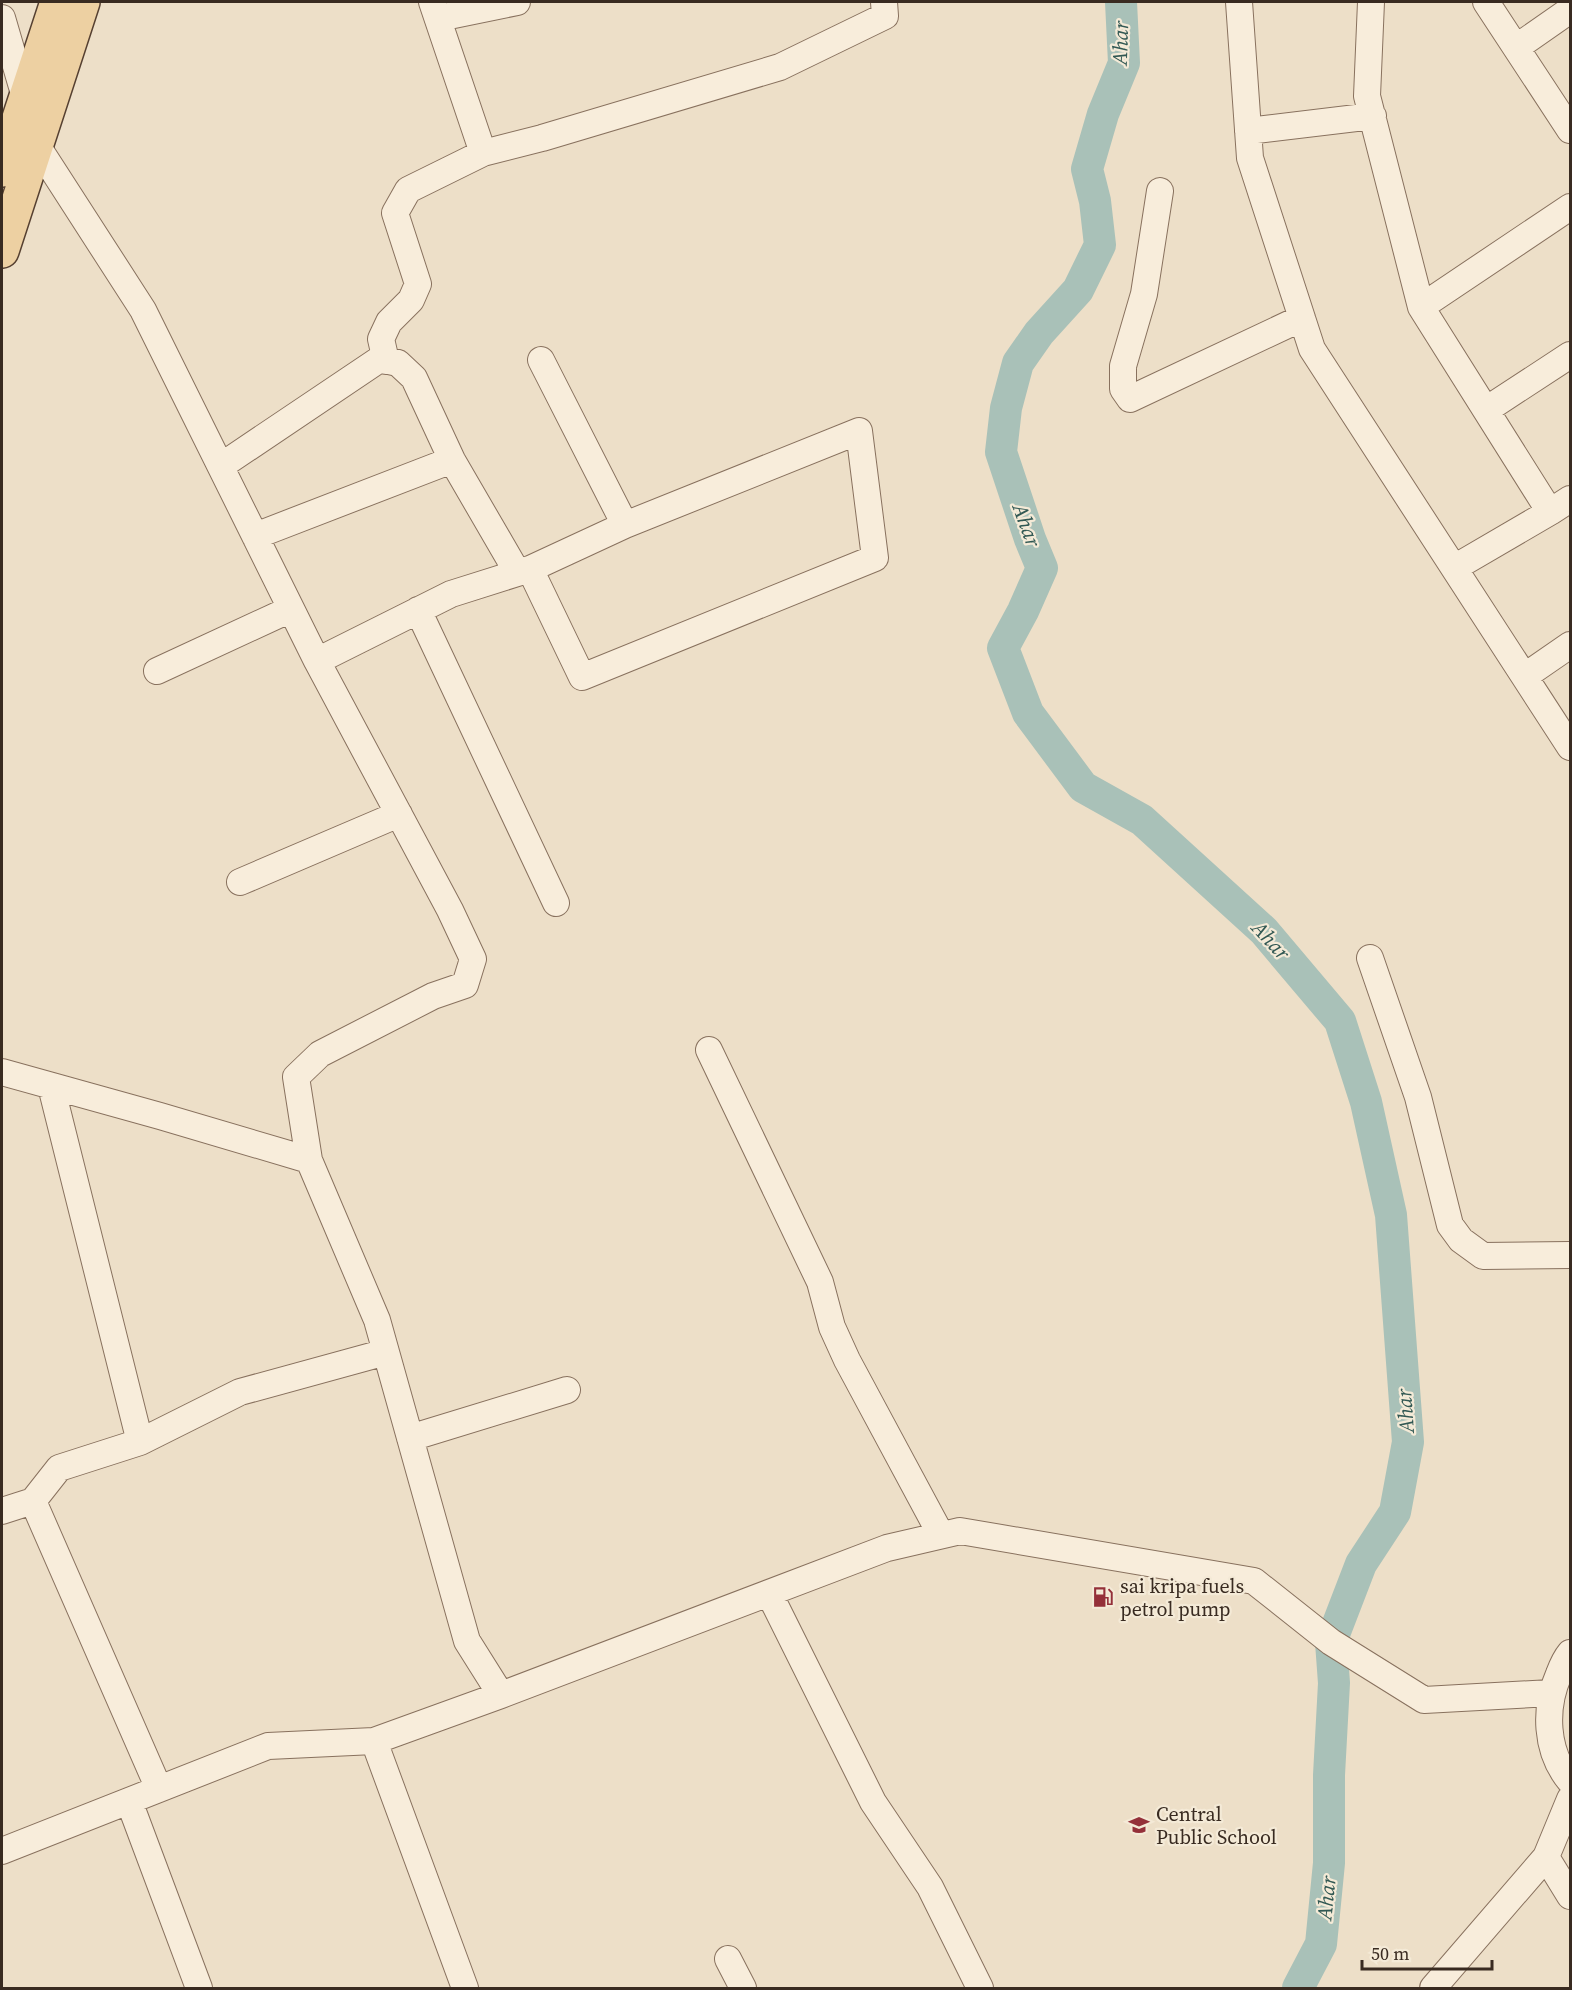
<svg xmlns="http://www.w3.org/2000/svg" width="1572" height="1990" font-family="'Source Serif 4',serif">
	<rect width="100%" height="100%" fill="#eddfc8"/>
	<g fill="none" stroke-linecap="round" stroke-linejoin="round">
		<!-- river -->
		<path stroke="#a9c1b8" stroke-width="32" d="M1121 2 1124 63 1103 114 1087 169 1095 201 1100 245 1078 290 1039 333 1018 363 1006 408 1001 452 1030 539 1042 568 1023 611 1003 648 1028 713 1083 787 1142 820 1264 931 1340 1021 1366 1102 1391 1215 1408 1442 1395 1512 1361 1564 1331 1642 1334 1683 1329 1775V1863L1321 1944 1298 1988"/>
		<!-- minor casing -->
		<g stroke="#88715e" stroke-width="28">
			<path id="minor" d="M432 2 483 153
				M1239 2 1250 158 1312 349 1570 747
				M1371 2 1367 96 1421 307
				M1486 2 1570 130
				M2 18 25 97
				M439 18 517 2
				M1517 47 1570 10
				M1248 131 1373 116
				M24 140 36 144 143 310 317 661 451 594 530 569 625 525 859 431 875 558 582 677 530 569
				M1160 191 1144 294 1123 366V389L1130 399 1302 318
				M1570 207 1421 307 1550 512 1570 499
				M541 360 625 525
				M386 361 381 339 389 322 411 300 418 284 395 213 408 190 483 153 542 138 780 67 885 16 884 2
				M1486 410 1570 355
				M221 466 380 359 398 363 414 378 452 460 517 572
				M255 536 452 460
				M1454 568 1550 512
				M418 610 556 903
				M157 671 291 609
				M1525 676 1570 645
				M240 882 399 814
				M1370 958 1418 1097 1450 1225 1461 1240 1483 1256 1570 1255
				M709 1050 820 1282 832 1327 847 1360 941 1535
				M2 1072 160 1116 309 1160 377 1320 467 1641 501 1695
				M51 1086 140 1442 240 1392 386 1352
				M309 1160 296 1077 320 1054 433 996 465 985 473 959 450 910 317 661
				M410 1438 567 1390
				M33 1501 59 1468 140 1442
				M2 1511 33 1501 159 1789
				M769 1593 873 1802 930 1887 980 1988
				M1570 1653C1565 1659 1562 1666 1559 1674 1544 1708 1545 1751 1570 1781
				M374 1741 465 1988
				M129 1801 199 1988
				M2 1851 268 1746 374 1741 501 1695 887 1548 960 1531 1254 1581 1331 1642 1424 1700 1551 1693
				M1546 1857 1570 1896
				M728 1959 743 1988
				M1433 1988 1546 1857 1570 1799"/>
		</g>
		<!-- major casing -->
		<g stroke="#564031" stroke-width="36">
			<path id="major" d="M2 170 57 2
				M2 251 83 2"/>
		</g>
		<!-- minor -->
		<use href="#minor" stroke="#f8eddb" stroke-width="26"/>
		<!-- major -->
		<use href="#major" stroke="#edd0a2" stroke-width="33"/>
	</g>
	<!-- icons -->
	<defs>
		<g id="fuel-bare" transform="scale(1.62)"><path d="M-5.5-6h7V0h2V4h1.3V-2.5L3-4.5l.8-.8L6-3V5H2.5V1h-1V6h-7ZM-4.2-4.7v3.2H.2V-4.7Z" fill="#943039" stroke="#f4ead7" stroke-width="2.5" paint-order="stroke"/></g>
		<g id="school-bare" transform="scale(1.62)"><path d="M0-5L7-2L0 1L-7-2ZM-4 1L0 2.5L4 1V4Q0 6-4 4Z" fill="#943039" stroke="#f4ead7" stroke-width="2.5" paint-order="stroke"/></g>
	</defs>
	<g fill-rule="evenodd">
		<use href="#fuel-bare" x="1103" y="1597"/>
		<use href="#school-bare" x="1139" y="1825"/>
	</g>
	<g text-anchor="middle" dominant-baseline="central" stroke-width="4.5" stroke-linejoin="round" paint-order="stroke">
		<!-- poi labels -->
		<g font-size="20" fill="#392b21" stroke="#f4ead7" text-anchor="start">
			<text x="1120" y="1586">sai kripa fuels<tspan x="1120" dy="23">petrol pump</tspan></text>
			<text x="1156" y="1814">Central<tspan x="1156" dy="23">Public School</tspan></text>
		</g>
		<!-- water labels -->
		<g font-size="21" font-style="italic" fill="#315853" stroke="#f4ead7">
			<text transform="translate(1120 43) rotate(-88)">Ahar</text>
			<text transform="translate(1027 525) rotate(70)">Ahar</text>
			<text transform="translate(1271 940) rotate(47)">Ahar</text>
			<text transform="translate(1405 1411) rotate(-94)">Ahar</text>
			<text transform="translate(1326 1898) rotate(-84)">Ahar</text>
		</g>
	</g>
	<!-- border -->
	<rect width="1572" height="1990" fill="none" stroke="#392b21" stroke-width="6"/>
	<!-- scale -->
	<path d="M1362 1960v9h130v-9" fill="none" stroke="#392b21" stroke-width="3"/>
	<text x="1371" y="1960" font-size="18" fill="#392b21" stroke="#f4ead7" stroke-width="4.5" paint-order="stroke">50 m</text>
</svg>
